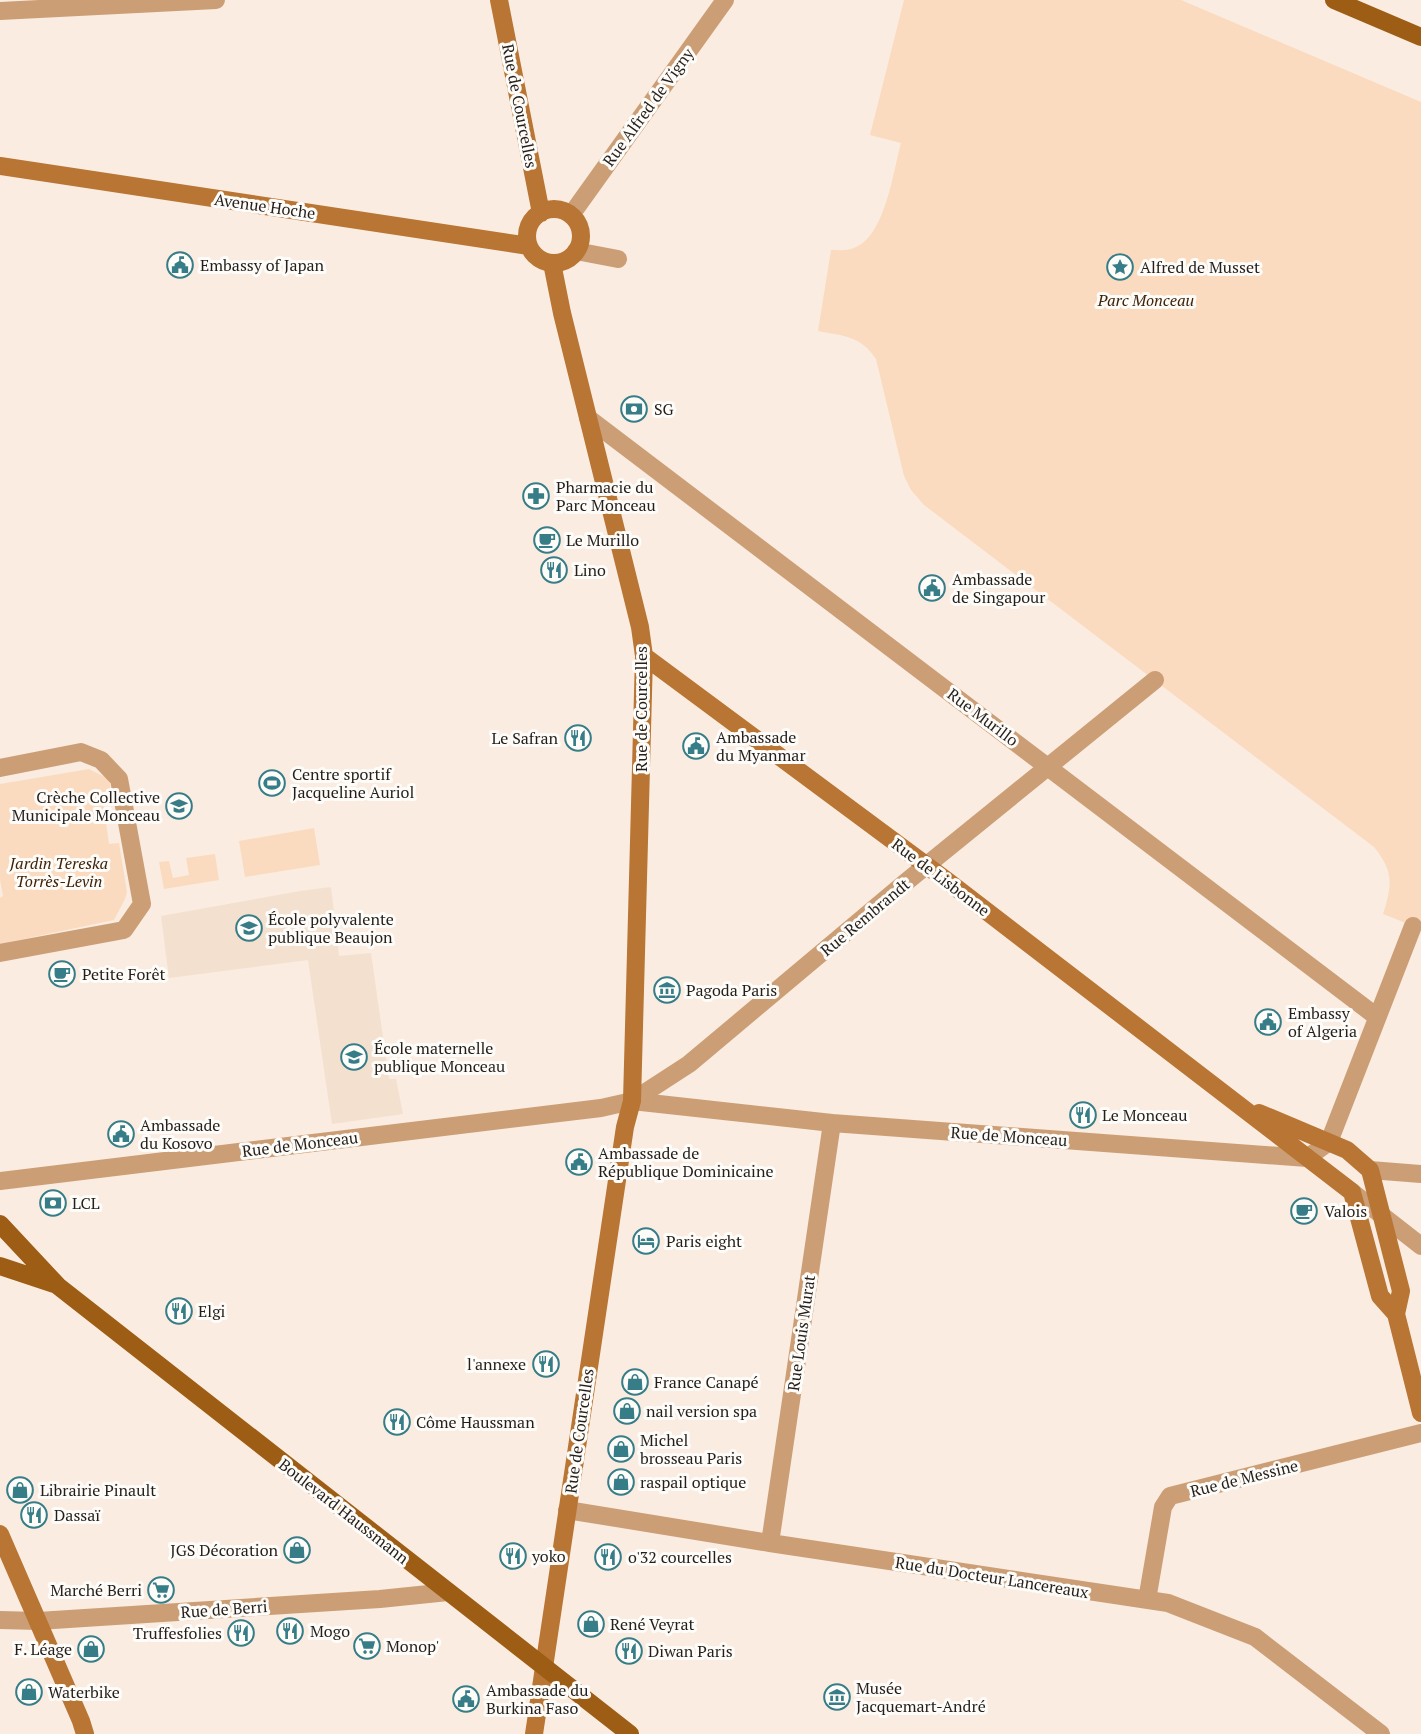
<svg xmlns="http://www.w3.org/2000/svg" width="1421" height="1734" font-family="'PT Serif',serif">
	<rect width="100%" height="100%" fill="#faece0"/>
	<!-- built -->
	<path fill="#f4e0cf" d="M331 887 339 956 371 953 389 1079H396L403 1114 332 1124 308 960 169 978 161 916 300 891Z"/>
	<!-- green -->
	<path fill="#fbdbbf" d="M904 0H1181L1421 102V929L1383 914C1392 886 1394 871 1374 847L924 505 911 490 904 476 876 359C861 336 844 336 818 331L831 250C839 250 847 251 854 248 885 237 893 172 901 143L870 135Z
		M89 769 109 779 111 791 102 793 109 844 119 843 127 892 125 899 114 920 0 944V898L3 896 0 880V784Z
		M314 828 320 865 245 877 239 841Z
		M215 854 219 880 164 889 159 862 169 861 173 878 189 875 186 858Z"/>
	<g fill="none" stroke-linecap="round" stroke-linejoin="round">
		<!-- street -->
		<path stroke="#cc9e76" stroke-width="18" d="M0 11 216 0
			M571 215 725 0
			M576 251 618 259
			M588 418 1377 1017
			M0 768 81 752 101 760 119 779 142 904 124 930 0 953
			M632 1101 689 1064 906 882 1155 680
			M1370 1170 1421 1174
			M0 1181 601 1108 632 1101 832 1123 1307 1158 1329 1142 1413 926
			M1352 1192 1421 1246
			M567 1510 770 1543 1168 1603 1255 1637 1381 1734
			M770 1543 832 1123
			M1147 1600 1163 1507 1170 1496 1421 1433
			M0 1620 38 1621 380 1599 448 1592"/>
		<!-- secondary -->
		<path stroke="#b87533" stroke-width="18" d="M499 0 541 213
			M0 166 529 246
			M527 236a27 27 0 1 1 54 0a27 27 0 1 1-54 0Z
			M644 656 946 880 1352 1192 1380 1296 1396 1314
			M1259 1113 1347 1150 1370 1170 1401 1291 1396 1314 1421 1413
			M0 1534 81 1721 85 1734
			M534 1734 625 1127 632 1101 644 656 640 627 562 313 552 263"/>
		<!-- primary -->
		<path stroke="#9d5d14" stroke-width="18" d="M1334 0 1421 37
			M0 1224 58 1286 630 1734
			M0 1266 54 1284"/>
	</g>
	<!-- icons -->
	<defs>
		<g id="civic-ring" transform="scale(1.35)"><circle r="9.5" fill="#fefcf9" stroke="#367d87" stroke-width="1.5"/><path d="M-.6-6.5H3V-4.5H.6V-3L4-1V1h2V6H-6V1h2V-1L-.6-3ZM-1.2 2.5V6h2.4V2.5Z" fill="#367d87"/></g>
		<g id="sight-ring" transform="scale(1.35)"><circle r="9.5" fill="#fefcf9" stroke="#367d87" stroke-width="1.5"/><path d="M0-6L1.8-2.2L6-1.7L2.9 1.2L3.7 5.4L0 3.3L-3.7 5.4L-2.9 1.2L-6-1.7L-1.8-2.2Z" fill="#367d87"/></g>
		<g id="bank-ring" transform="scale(1.35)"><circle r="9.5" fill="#fefcf9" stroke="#367d87" stroke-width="1.5"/><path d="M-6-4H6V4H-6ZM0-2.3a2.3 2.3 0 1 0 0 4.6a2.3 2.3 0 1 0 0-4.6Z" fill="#367d87"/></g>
		<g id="pharmacy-ring" transform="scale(1.35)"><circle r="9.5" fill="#fefcf9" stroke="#367d87" stroke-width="1.5"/><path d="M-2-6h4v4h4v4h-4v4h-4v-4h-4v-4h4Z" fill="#367d87"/></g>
		<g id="cafe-ring" transform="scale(1.35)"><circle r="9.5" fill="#fefcf9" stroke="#367d87" stroke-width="1.5"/><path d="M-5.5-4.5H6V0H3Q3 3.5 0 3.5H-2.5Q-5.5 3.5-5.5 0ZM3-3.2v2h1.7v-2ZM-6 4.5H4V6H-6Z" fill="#367d87"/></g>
		<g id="restaurant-ring" transform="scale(1.35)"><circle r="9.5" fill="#fefcf9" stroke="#367d87" stroke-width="1.5"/><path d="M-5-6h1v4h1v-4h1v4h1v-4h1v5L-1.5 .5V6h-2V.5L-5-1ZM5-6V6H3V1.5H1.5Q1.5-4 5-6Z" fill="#367d87"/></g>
		<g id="stadium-ring" transform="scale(1.35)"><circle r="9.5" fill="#fefcf9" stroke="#367d87" stroke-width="1.5"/><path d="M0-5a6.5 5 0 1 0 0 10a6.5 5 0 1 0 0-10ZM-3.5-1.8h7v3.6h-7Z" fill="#367d87"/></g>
		<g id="school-ring" transform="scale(1.35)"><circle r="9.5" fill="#fefcf9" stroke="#367d87" stroke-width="1.5"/><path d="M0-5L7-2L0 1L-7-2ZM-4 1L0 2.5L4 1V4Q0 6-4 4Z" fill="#367d87"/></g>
		<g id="museum-ring" transform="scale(1.35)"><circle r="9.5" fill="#fefcf9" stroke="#367d87" stroke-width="1.5"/><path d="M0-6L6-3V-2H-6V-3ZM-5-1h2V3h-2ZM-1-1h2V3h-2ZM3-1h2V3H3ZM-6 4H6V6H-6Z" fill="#367d87"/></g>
		<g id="hotel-ring" transform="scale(1.35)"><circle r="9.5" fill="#fefcf9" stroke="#367d87" stroke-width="1.5"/><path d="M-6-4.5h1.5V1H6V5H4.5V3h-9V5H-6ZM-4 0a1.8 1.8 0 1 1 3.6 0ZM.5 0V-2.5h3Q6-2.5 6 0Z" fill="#367d87"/></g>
		<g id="shop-ring" transform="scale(1.35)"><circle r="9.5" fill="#fefcf9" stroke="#367d87" stroke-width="1.5"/><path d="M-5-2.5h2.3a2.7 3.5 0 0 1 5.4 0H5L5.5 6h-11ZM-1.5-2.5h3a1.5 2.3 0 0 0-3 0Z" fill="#367d87"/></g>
		<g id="supermarket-ring" transform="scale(1.35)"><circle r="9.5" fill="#fefcf9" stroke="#367d87" stroke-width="1.5"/><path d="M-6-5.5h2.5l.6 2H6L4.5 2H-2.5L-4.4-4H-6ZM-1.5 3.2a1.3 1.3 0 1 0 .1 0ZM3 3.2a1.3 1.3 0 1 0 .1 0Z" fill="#367d87"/></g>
	</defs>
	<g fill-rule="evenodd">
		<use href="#civic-ring" x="180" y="265"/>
		<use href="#sight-ring" x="1120" y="267"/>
		<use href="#bank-ring" x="634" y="409"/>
		<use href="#pharmacy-ring" x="536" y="496"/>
		<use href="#cafe-ring" x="547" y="540"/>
		<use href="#restaurant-ring" x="554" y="570"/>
		<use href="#civic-ring" x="932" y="588"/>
		<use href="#restaurant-ring" x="578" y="738"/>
		<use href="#civic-ring" x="696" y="746"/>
		<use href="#stadium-ring" x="272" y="783"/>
		<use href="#school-ring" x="179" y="806"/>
		<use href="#school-ring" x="249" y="928"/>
		<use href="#cafe-ring" x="62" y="974"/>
		<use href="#museum-ring" x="667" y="990"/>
		<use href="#civic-ring" x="1268" y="1022"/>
		<use href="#school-ring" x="354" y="1057"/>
		<use href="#restaurant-ring" x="1083" y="1115"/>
		<use href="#civic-ring" x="121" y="1134"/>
		<use href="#civic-ring" x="579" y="1162"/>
		<use href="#bank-ring" x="53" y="1203"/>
		<use href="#cafe-ring" x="1304" y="1211"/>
		<use href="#hotel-ring" x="646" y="1241"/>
		<use href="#restaurant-ring" x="179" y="1311"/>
		<use href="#restaurant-ring" x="546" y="1364"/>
		<use href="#shop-ring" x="635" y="1382"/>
		<use href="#shop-ring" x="627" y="1411"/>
		<use href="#restaurant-ring" x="397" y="1422"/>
		<use href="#shop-ring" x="621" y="1449"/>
		<use href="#shop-ring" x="621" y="1482"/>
		<use href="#shop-ring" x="20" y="1490"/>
		<use href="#restaurant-ring" x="34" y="1515"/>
		<use href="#shop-ring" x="297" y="1550"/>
		<use href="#restaurant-ring" x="513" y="1556"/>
		<use href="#restaurant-ring" x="608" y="1557"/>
		<use href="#supermarket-ring" x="161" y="1590"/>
		<use href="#shop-ring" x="591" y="1624"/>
		<use href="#restaurant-ring" x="290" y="1631"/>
		<use href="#restaurant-ring" x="241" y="1633"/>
		<use href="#supermarket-ring" x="367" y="1646"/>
		<use href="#shop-ring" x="91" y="1649"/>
		<use href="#restaurant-ring" x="629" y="1651"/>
		<use href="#shop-ring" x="29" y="1692"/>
		<use href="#museum-ring" x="837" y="1697"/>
		<use href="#civic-ring" x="466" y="1699"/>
	</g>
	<g text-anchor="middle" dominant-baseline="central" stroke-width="6" stroke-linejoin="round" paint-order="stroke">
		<!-- street labels -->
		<g font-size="16" fill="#231e1a" stroke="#fefcf9">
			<text transform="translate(520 106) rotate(79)">Rue de Courcelles</text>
			<text transform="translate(648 107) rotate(-54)">Rue Alfred de Vigny</text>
			<text transform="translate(265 206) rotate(8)">Avenue Hoche</text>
			<text transform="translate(641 709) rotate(-90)">Rue de Courcelles</text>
			<text transform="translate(983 717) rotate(37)">Rue Murillo</text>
			<text transform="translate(941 877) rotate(37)">Rue de Lisbonne</text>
			<text transform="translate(865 917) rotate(-40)">Rue Rembrandt</text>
			<text transform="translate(1009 1136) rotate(4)">Rue de Monceau</text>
			<text transform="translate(300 1144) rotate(-7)">Rue de Monceau</text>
			<text transform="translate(801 1333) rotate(-82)">Rue Louis Murat</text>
			<text transform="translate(579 1431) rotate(-82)">Rue de Courcelles</text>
			<text transform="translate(1244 1478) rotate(-14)">Rue de Messine</text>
			<text transform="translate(344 1511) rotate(38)">Boulevard Haussmann</text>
			<text transform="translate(992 1577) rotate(9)">Rue du Docteur Lancereaux</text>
			<text transform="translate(224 1609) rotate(-4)">Rue de Berri</text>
		</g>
		<!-- poi labels -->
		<g font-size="16" fill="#231e1a" stroke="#fefcf9" text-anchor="start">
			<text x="200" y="265">Embassy of Japan</text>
			<text x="1140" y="267">Alfred de Musset</text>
			<text x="654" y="409">SG</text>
			<text x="556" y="487">Pharmacie du<tspan x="556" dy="18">Parc Monceau</tspan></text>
			<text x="566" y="540">Le Murillo</text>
			<text x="574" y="570">Lino</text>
			<text x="952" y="579">Ambassade<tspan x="952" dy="18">de Singapour</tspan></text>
			<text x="716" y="737">Ambassade<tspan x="716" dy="18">du Myanmar</tspan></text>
			<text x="558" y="738" text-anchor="end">Le Safran</text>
			<text x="292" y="774">Centre sportif<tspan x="292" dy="18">Jacqueline Auriol</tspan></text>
			<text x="160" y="797" text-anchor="end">Crèche Collective<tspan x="160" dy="18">Municipale Monceau</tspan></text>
			<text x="268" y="919">École polyvalente<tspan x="268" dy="18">publique Beaujon</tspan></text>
			<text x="82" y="974">Petite Forêt</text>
			<text x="686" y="990">Pagoda Paris</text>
			<text x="1288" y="1013">Embassy<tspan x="1288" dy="18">of Algeria</tspan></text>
			<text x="374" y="1048">École maternelle<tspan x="374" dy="18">publique Monceau</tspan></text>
			<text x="1102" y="1115">Le Monceau</text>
			<text x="140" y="1125">Ambassade<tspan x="140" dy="18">du Kosovo</tspan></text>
			<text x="598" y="1153">Ambassade de<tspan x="598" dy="18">République Dominicaine</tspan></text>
			<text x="72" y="1203">LCL</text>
			<text x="1324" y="1211">Valois</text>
			<text x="666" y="1241">Paris eight</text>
			<text x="198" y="1311">Elgi</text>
			<text x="526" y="1364" text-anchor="end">l'annexe</text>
			<text x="654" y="1382">France Canapé</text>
			<text x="646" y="1411">nail version spa</text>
			<text x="416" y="1422">Côme Haussman</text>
			<text x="640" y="1440">Michel<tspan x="640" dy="18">brosseau Paris</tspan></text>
			<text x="640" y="1482">raspail optique</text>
			<text x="40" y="1490">Librairie Pinault</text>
			<text x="54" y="1515">Dassaï</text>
			<text x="278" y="1550" text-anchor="end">JGS Décoration</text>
			<text x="532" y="1556">yoko</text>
			<text x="628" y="1557">o'32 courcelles</text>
			<text x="142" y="1590" text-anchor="end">Marché Berri</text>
			<text x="610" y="1624">René Veyrat</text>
			<text x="310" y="1631">Mogo</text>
			<text x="222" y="1633" text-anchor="end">Truffesfolies</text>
			<text x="386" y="1646">Monop'</text>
			<text x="72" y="1649" text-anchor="end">F. Léage</text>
			<text x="648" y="1651">Diwan Paris</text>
			<text x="856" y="1688">Musée<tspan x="856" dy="18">Jacquemart-André</tspan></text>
			<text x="486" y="1690">Ambassade du<tspan x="486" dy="18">Burkina Faso</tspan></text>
			<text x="48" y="1692">Waterbike</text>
		</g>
		<!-- park labels -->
		<g font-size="16" font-style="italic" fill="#3e2308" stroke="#fefcf9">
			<text x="1146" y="300">Parc Monceau</text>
			<text x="59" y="863">Jardin Tereska<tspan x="59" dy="18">Torrès-Levin</tspan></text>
		</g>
	</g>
</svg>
